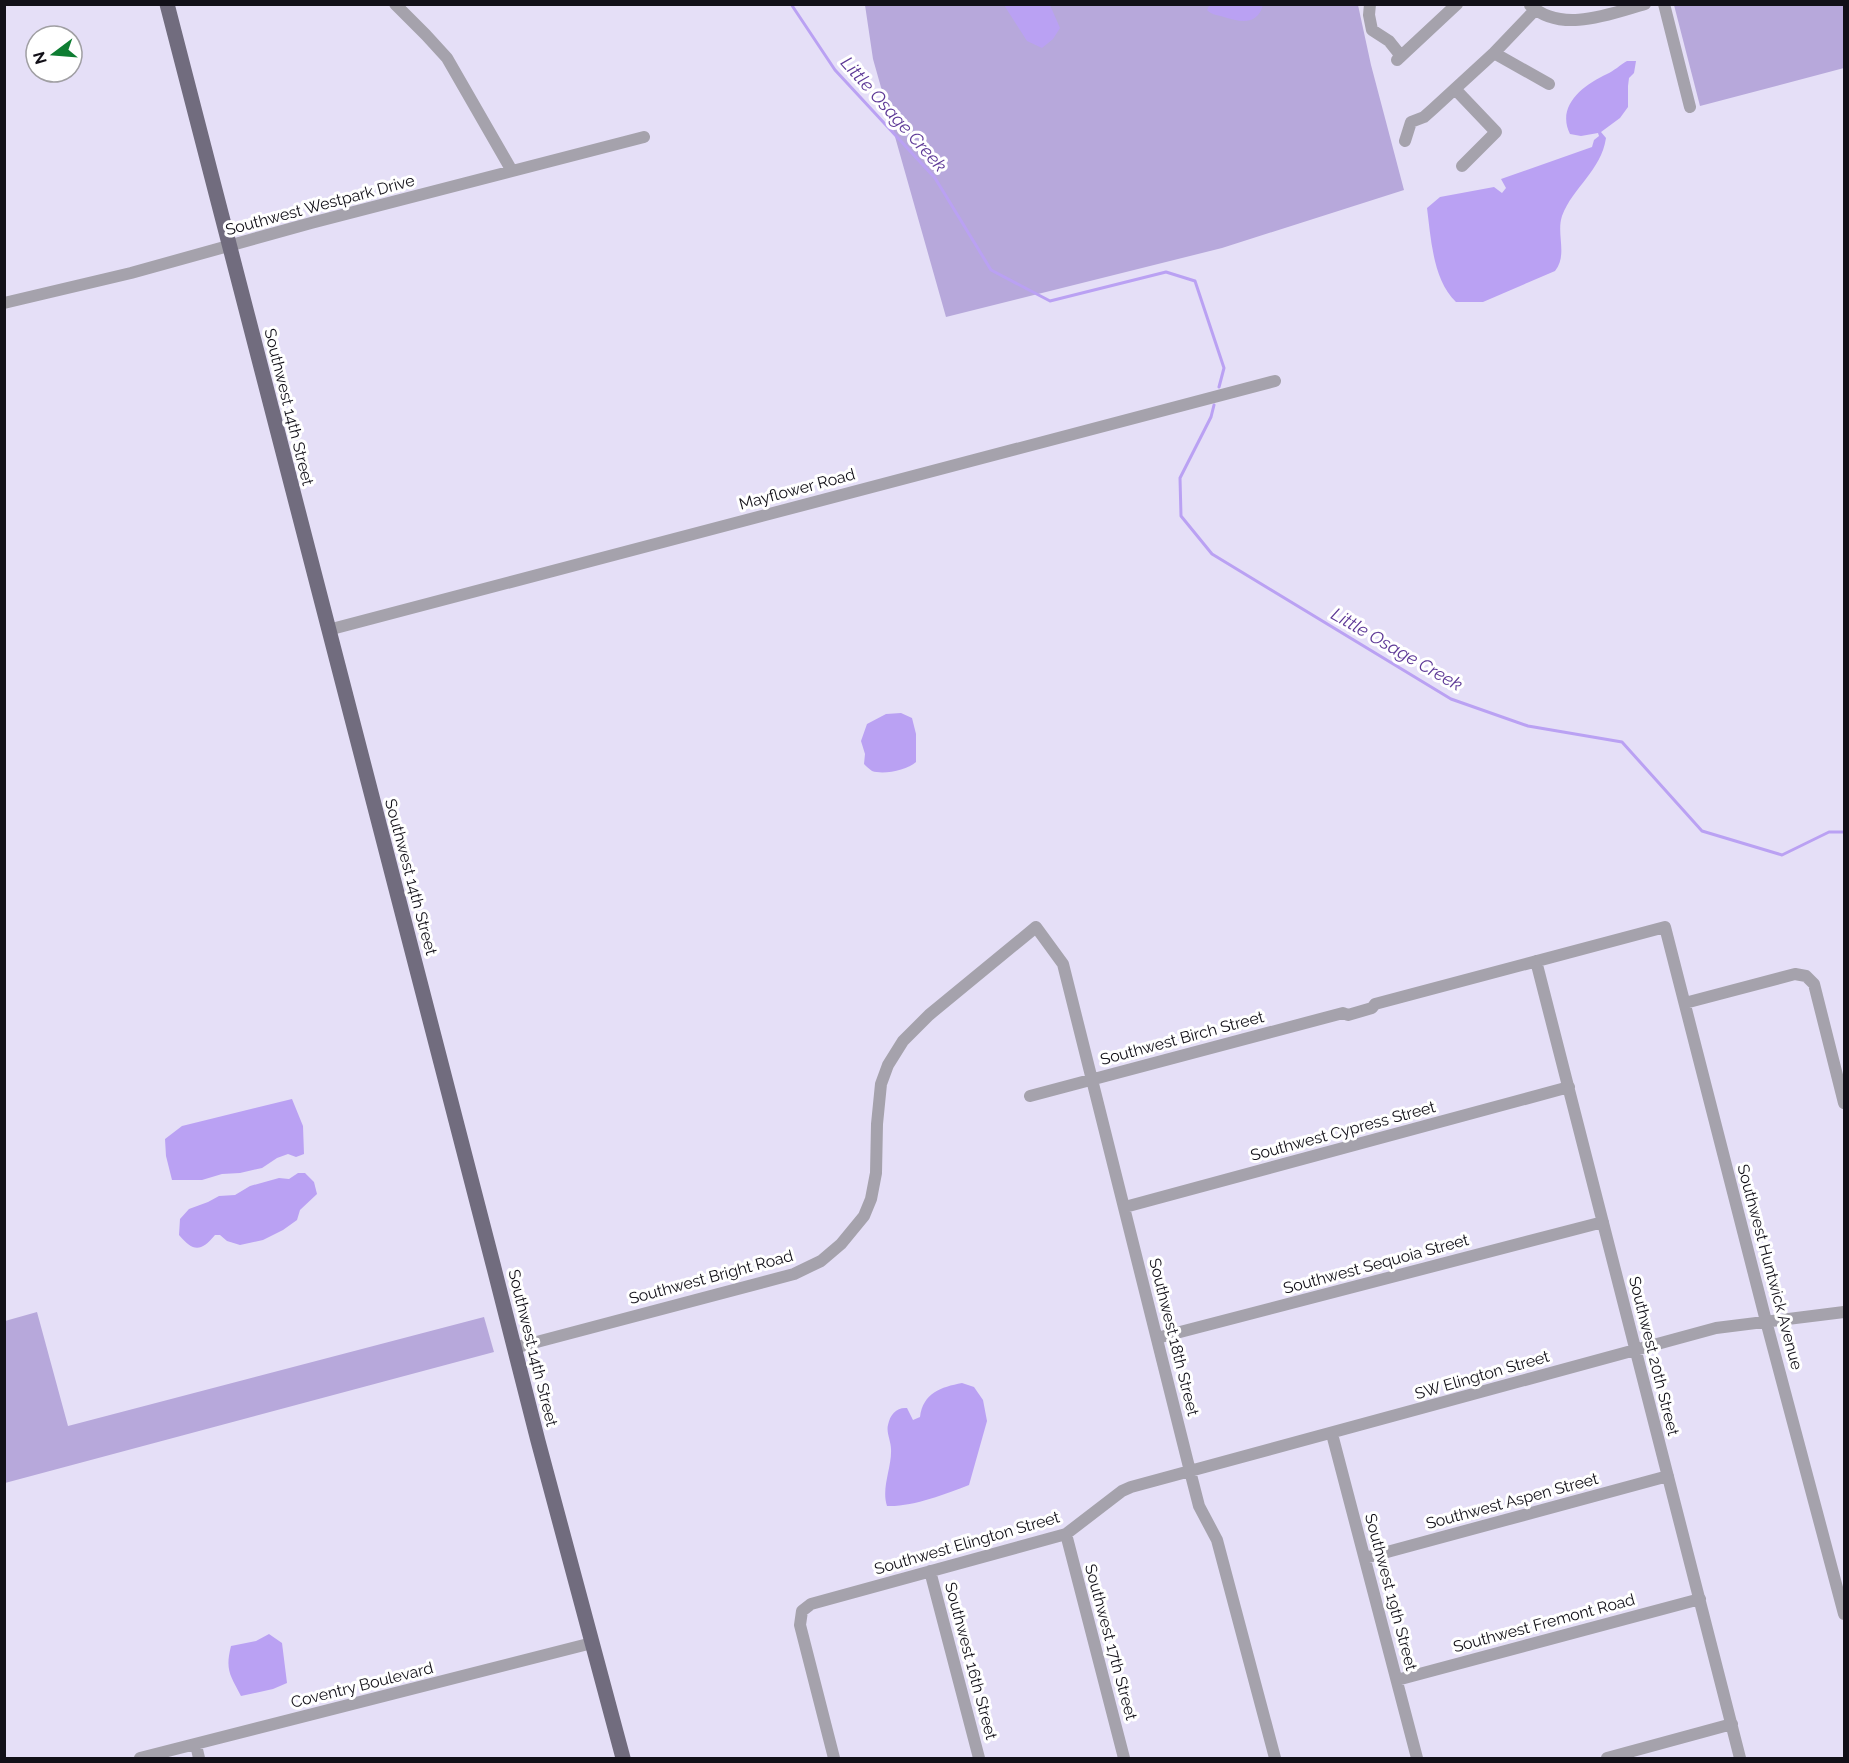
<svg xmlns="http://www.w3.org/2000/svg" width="1849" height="1763" font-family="Raleway,sans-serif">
	<rect width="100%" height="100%" fill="#e5dff7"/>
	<!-- green -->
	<path fill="#b7a8db" d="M865 5H1358L1371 65 1404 190 1222 248 946 317 873 59Z
		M1674 5H1844V68L1700 106Z
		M37 1312 68 1426 484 1317 494 1352 5 1483V1321Z"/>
	<!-- water -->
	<path fill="#baa1f3" d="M1004 5H1050L1060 28 1053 39 1042 48 1027 41Z
		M1216 5H1263C1257 26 1240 22 1224 17 1218 15 1212 15 1207 10L1209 6Z
		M1627 61H1636L1634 73 1629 78 1628 86V107L1620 118 1601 132 1606 138C1601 171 1573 187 1562 216 1556 234 1568 255 1555 271L1483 302H1456C1433 280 1431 239 1427 208L1440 197 1494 187 1502 193 1506 188 1501 179 1592 147 1594 140 1599 136 1598 133 1581 136 1570 134C1556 106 1583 85 1607 74 1614 71 1620 65 1627 61Z
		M901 713 912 718 916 734V762C907 770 884 775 872 771 869 769 866 766 864 764L865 754 861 741 867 724 886 714Z
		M292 1099 303 1126 304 1154 296 1157 288 1154 277 1158 262 1168 240 1173 222 1174 202 1180H172L166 1156 165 1139 182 1126Z
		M298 1173H305L314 1182 317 1194 300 1210 297 1220 283 1230 263 1240 240 1245 227 1241 220 1235H215C200 1253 193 1251 179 1235L180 1219 189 1209 208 1202 219 1196 235 1195 250 1186 279 1178 289 1179Z
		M962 1383 974 1387 983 1400 987 1421 969 1485C945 1494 913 1507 887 1506 881 1488 892 1467 891 1449 891 1441 886 1432 888 1425 890 1414 897 1407 907 1408L913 1420 920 1417C923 1393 941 1387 962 1383Z
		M269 1634 282 1643 287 1683 273 1689 241 1696C230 1675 225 1670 231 1646L256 1641Z"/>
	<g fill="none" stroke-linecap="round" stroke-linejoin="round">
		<!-- stream -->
		<path stroke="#baa1f3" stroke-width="3" d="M791 4 835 70 935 178 991 270 1050 301 1166 272 1195 281 1224 368 1219 387
			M1214 405 1211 417 1180 478 1181 516 1212 554 1451 699 1528 726 1622 742 1702 831 1782 855 1829 832H1844"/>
		<!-- minor -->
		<path stroke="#a5a2ac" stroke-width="12" d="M395 4 426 35 447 58 512 171
			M1370 4 1369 15 1372 30 1389 41 1401 56
			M1664 4 1690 107
			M1530 5C1561 34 1610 14 1645 4
			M1494 53 1549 84
			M1397 60 1457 4
			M1455 89 1496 132 1462 166
			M1405 141 1411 122 1424 117 1433 109 1494 53 1535 10
			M4 303 131 273 311 223 644 137
			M328 630 1275 381
			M1536 961 1740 1758
			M1685 1003 1795 974 1806 976 1814 984 1844 1103
			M1030 1096 1343 1013 1348 1015 1372 1008 1375 1004 1665 927 1766 1321 1844 1614
			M1125 1207 1569 1087
			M1157 1338 1603 1222
			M514 1348 794 1274 821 1261 841 1244 864 1216 871 1199 876 1173 877 1124 881 1084 888 1065 903 1041 929 1015 1036 927 1063 964 1190 1471 1199 1506 1217 1540 1275 1758
			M1332 1434 1417 1758
			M1066 1534 1124 1758
			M1365 1558 1668 1476
			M930 1571 979 1758
			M1397 1680 1700 1599
			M196 1745 199 1758
			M140 1758 592 1643
			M834 1758 800 1625 802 1611 811 1604 1066 1534 1122 1491 1131 1487 1716 1328 1844 1312
			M1607 1758 1732 1724"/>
		<!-- major -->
		<path stroke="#716c7e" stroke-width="15" d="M167 4 493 1264 538 1441 623 1758"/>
	</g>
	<g text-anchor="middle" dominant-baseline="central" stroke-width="6" stroke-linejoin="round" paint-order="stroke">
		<!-- street labels -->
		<g font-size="16" fill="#121018" stroke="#fff">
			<text transform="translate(320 205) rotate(-15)">Southwest Westpark Drive</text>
			<text transform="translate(289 407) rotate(76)">Southwest 14th Street</text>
			<text transform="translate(797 489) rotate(-15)">Mayflower Road</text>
			<text transform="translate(411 877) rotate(75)">Southwest 14th Street</text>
			<text transform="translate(1182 1038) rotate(-15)">Southwest Birch Street</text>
			<text transform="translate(1343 1131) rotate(-15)">Southwest Cypress Street</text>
			<text transform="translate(1376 1264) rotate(-15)">Southwest Sequoia Street</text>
			<text transform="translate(1770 1267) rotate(75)">Southwest Huntwick Avenue</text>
			<text transform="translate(711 1277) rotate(-15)">Southwest Bright Road</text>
			<text transform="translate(1174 1337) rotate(76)">Southwest 18th Street</text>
			<text transform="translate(533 1348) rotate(76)">Southwest 14th Street</text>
			<text transform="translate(1654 1356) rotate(76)">Southwest 20th Street</text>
			<text transform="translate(1482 1375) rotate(-16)">SW Elington Street</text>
			<text transform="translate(1512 1501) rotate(-15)">Southwest Aspen Street</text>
			<text transform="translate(967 1543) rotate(-16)">Southwest Elington Street</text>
			<text transform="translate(1391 1592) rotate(75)">Southwest 19th Street</text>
			<text transform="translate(1544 1623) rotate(-15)">Southwest Fremont Road</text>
			<text transform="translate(1111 1642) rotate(75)">Southwest 17th Street</text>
			<text transform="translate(971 1661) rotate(75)">Southwest 16th Street</text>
			<text transform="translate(362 1685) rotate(-14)">Coventry Boulevard</text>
		</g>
		<!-- water labels -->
		<g font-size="18" font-style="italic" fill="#5d3896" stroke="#fff">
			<text transform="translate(894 114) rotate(48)">Little Osage Creek</text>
			<text transform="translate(1397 649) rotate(30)">Little Osage Creek</text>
		</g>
	</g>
	<!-- border -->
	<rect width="1849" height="1763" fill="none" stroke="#121018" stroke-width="12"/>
	<!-- north arrow -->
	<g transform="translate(54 54) rotate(254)"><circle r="28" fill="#ffffff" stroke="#a09fa3" stroke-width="1.5"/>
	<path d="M0-4.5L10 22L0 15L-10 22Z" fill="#0e7d32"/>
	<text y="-9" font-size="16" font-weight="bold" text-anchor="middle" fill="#121018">N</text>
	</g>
</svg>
